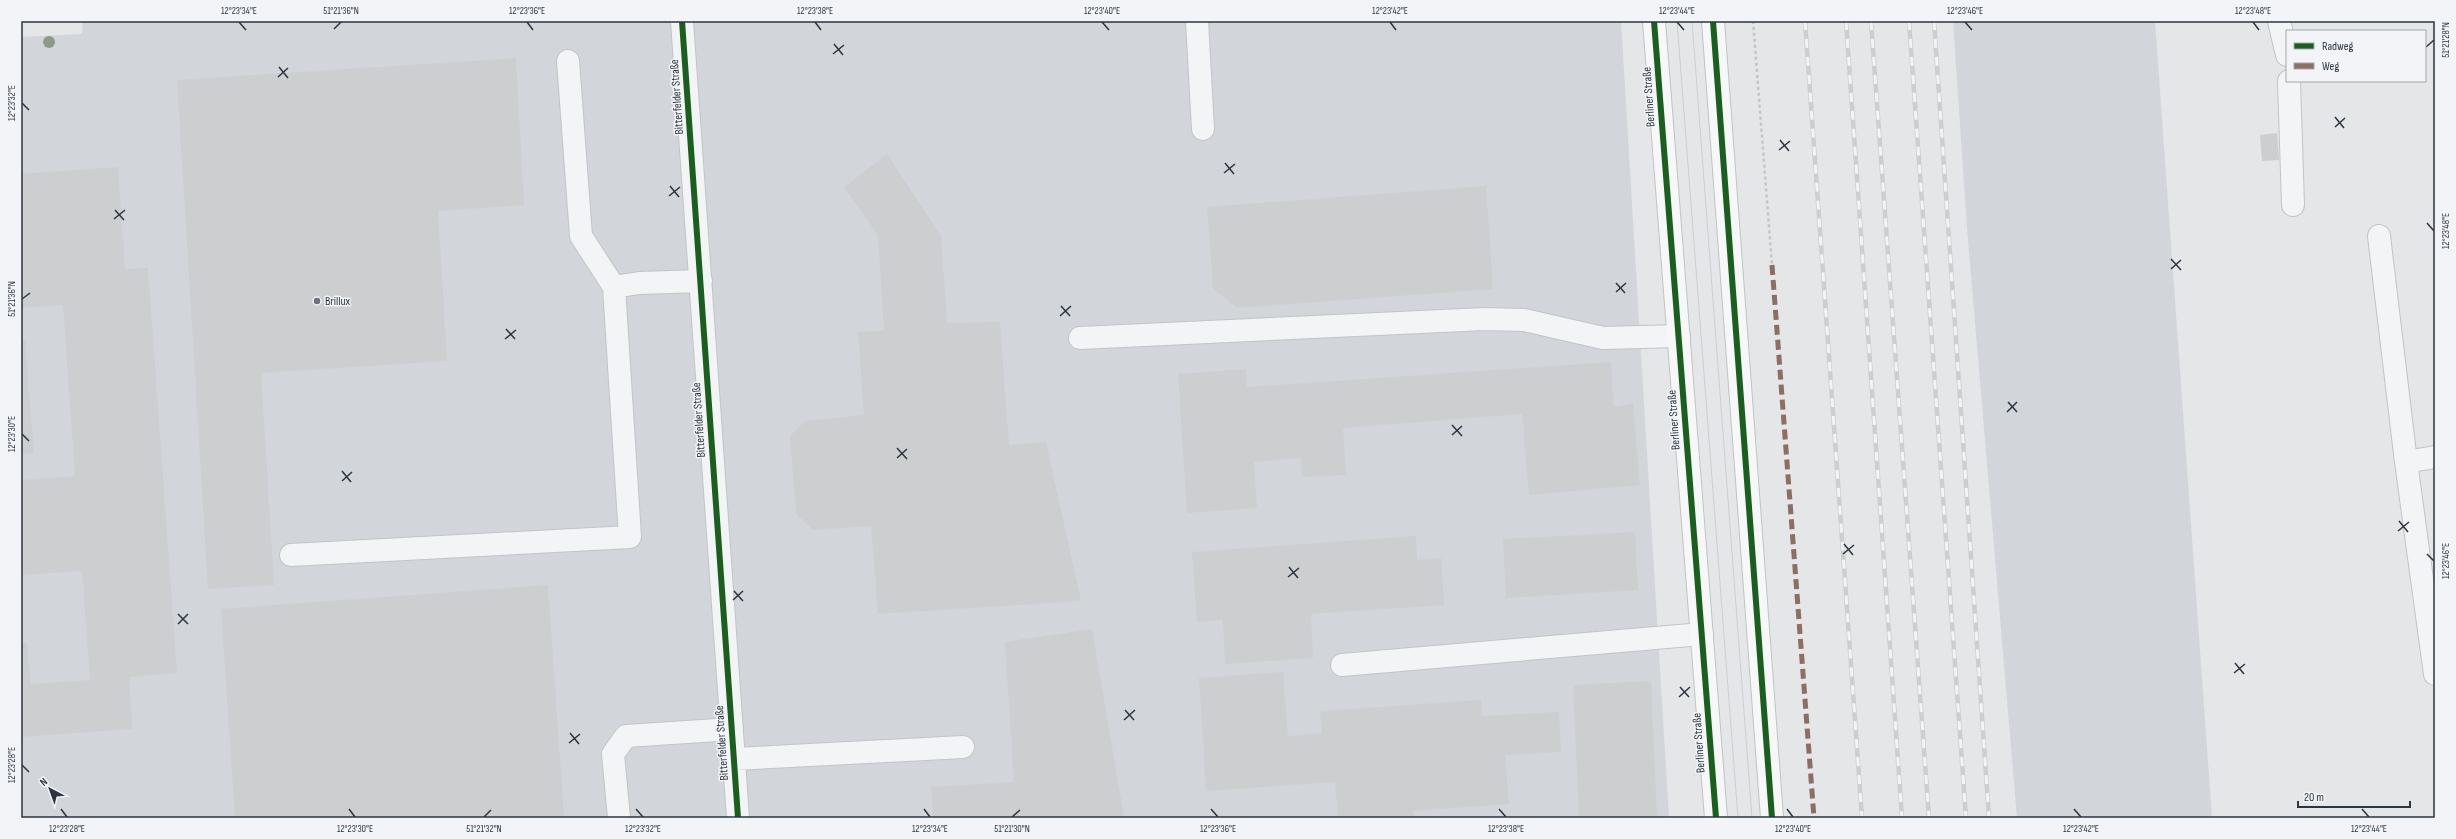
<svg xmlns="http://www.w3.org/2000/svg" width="2456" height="839" font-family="'Sofia Sans Condensed',sans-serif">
	<rect width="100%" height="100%" fill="#e4e6e8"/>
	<!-- built -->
	<path fill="#d2d6db" d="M83 21H1621L1669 818H21V37L82 34Z
		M1953 21H2155L2212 818H2017L1967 228Z"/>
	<!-- building -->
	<path fill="#ccced0" d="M516 58 524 205 438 211 447 361 261 373 274 585 208 589 177 80Z
		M2277 133 2279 160 2262 161 2260 135Z
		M887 154 941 236 947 323 1000 322 1009 445 1046 442 1081 601 878 614 871 526 813 530 796 514 790 436 805 421 864 415 858 332 884 331 878 235 844 187Z
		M118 167 125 269 148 268 177 673 129 677 132 729 21 737V643H27L31 684 90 680 82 571 21 575V480L75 476 63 305 21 308V174Z
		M1486 186 1493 289 1237 308 1213 288 1207 207Z
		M25 341 34 453 21 454V342Z
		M1611 362 1614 407 1633 404 1640 485 1529 495 1522 414 1343 428 1346 475 1302 477 1301 458 1254 462 1257 508 1187 513 1178 374 1246 369 1247 387Z
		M1635 532 1638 590 1506 598 1503 539Z
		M1416 536 1417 560 1441 558 1444 605 1311 614 1313 658 1225 664 1223 620 1197 622 1192 552Z
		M548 585 564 818H235L221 609Z
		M1092 629 1124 818H933L931 787 1014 782 1005 642Z
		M1283 672 1288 736 1322 733 1320 711 1481 700 1482 716 1559 712 1561 752 1505 755 1509 804 1413 811 1414 818H1338L1335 782 1206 791 1199 678Z
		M1651 681 1657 818H1579L1573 685Z"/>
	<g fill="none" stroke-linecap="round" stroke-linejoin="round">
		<!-- minor casing -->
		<g stroke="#c2c4c6" stroke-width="24">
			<path id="minor" d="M682 21 738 818
				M1197 21 1203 129
				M2279 21 2287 55
				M2289 81 2293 205
				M2379 236 2406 462 2435 674
				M614 287 639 283 701 281
				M1080 338 1485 319 1524 320 1603 338 1679 336
				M2406 462 2435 457
				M291 555 630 537 614 287 581 236 568 61
				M1342 665 1702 634
				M734 759 963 747
				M619 818 613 754 626 736 732 729"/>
		</g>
		<!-- major casing -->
		<g stroke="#c0c3c6" stroke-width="24">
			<path id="major" d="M1654 21 1716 818
				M1713 21 1772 818"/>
		</g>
		<!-- path -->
		<path stroke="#c2c5c7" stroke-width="2.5" stroke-dasharray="3 3" stroke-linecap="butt" d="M1753 21 1772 265"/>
		<!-- minor -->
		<use href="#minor" stroke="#f3f4f5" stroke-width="22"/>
		<!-- major -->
		<use href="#major" stroke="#f7f7f7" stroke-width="22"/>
		<!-- tram -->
		<path stroke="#cdced0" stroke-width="1" d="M1677 21 1738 818
			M1692 21 1752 818"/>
		<!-- rail casing -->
		<g stroke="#cdced0" stroke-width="4.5">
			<path id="rail" d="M1805 21 1862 818
				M1846 21 1902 818
				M1871 21 1929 818
				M1909 21 1966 818
				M1934 21 1989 818"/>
		</g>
		<!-- rail -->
		<use href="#rail" stroke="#f2f4f7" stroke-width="3" stroke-dasharray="9" stroke-linecap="butt"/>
		<!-- quiet -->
		<path stroke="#8d6e63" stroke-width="5" stroke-dasharray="10 5" stroke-linecap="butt" d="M1772 265 1814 818"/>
		<!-- cycleway casing -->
		<g stroke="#f2f4f7" stroke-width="8">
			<path id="cycleway" d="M682 21 738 818
				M1654 21 1716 818
				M1713 21 1772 818"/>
		</g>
		<!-- cycleway -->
		<use href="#cycleway" stroke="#1b5e20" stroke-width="6"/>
	</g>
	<!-- trees -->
	<circle fill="#8b9b87" cx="49" cy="42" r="6"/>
	<!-- ticks -->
	<path fill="none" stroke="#2b3541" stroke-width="1.5" d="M239 22 246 30M527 22 533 30M815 22 821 30M1102 22 1109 30M1390 22 1396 30M1677 22 1684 30M1965 22 1972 30M2253 22 2259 30M334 29 341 22M834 44 843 55M2426 47 2434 40M833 54 844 45M279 67 288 78M278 77 288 68M22 103 29 110M2335 117 2344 128M2335 127 2345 118M1780 140 1789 151M1779 150 1790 141M1225 163 1234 174M1224 173 1235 164M670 186 679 197M669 196 680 187M115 210 124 220M114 219 125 210M2427 223 2434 231M2171 259 2181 270M2171 269 2181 260M1616 283 1625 293M1616 292 1626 283M22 299 30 293M1061 306 1070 316M1060 316 1071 306M506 329 515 339M505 339 516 330M2008 402 2017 412M2007 412 2017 402M1452 425 1462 436M22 434 29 441M1452 435 1462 426M897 448 907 459M897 458 907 449M342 471 351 482M342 481 352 472M2399 521 2408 532M2398 531 2409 522M1844 544 1853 555M1843 554 1854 545M2427 554 2434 561M1289 567 1298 578M1288 577 1299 568M734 591 743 601M733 600 743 591M178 614 188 624M178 624 188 614M2235 663 2244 674M2234 673 2245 664M1680 687 1689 697M1679 697 1690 687M1125 710 1134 720M1124 720 1135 710M570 733 579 744M569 743 580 734M22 765 29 772M61 809 67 817M349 809 355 817M636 809 643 817M924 809 930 817M1211 809 1218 817M1499 809 1506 817M1787 809 1793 817M2074 809 2081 817M2362 809 2369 817M484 817 491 810M1012 817 1020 810"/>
	<!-- markers -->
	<circle fill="#6c737b" stroke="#f2f4f7" stroke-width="1.5" cx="317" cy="301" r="4"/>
	<g text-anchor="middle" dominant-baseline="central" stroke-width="3" stroke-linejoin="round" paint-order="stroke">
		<!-- street labels -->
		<g font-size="12" fill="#2b3541" stroke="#f2f4f7">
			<text transform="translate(677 97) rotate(-94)">Bitterfelder Straße</text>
			<text transform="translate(1649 97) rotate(-94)">Berliner Straße</text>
			<text transform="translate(699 420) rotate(-94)">Bitterfelder Straße</text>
			<text transform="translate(1674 420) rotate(-94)">Berliner Straße</text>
			<text transform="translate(722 743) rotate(-94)">Bitterfelder Straße</text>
			<text transform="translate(1699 743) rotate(-94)">Berliner Straße</text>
		</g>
		<!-- poi labels -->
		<g font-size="12" fill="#2b3541" stroke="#f2f4f7" text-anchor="start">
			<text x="325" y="301">Brillux</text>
		</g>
	</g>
	<!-- border -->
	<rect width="2456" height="839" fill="none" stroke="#f2f4f7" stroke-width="44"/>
	<!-- legend -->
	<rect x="2286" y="30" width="140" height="52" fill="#f2f4f7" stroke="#a2a8ae"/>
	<rect x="2294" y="43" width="20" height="6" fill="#1b5e20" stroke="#a2a8ae"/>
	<text x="2322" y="50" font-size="12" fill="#2b3541">Radweg</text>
	<rect x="2294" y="63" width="20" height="6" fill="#8d6e63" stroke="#a2a8ae"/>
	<text x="2322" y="70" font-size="12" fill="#2b3541">Weg</text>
	<!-- north arrow -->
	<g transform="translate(50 789) rotate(319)" stroke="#f2f4f7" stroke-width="3" paint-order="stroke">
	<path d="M0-3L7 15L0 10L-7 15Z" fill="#2b3541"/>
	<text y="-6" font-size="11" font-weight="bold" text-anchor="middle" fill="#2b3541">N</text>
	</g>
	<!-- scale -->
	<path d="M2298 801v6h112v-6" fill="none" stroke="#2b3541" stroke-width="2"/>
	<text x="2304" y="801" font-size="12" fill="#2b3541" stroke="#f2f4f7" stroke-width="3" paint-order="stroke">20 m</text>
	<rect x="22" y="22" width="2412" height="795" fill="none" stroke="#2b3541" stroke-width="1.5"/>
	<g font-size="10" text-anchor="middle" fill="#2b3541">
		<text x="239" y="14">12°23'34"E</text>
		<text x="341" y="14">51°21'36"N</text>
		<text x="527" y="14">12°23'36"E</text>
		<text x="815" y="14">12°23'38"E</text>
		<text x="1102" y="14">12°23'40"E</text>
		<text x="1390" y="14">12°23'42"E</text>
		<text x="1677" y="14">12°23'44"E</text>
		<text x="1965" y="14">12°23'46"E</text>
		<text x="2253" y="14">12°23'48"E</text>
		<text transform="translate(2445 40) rotate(-90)" y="4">51°21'28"N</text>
		<text transform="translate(11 103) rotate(-90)" y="4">12°23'32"E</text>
		<text transform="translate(2445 231) rotate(-90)" y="4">12°23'48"E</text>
		<text transform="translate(11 299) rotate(-90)" y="4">51°21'36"N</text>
		<text transform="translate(11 434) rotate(-90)" y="4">12°23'30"E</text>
		<text transform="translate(2445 561) rotate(-90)" y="4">12°23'46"E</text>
		<text transform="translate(11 765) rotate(-90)" y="4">12°23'28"E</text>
		<text x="67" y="832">12°23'28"E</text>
		<text x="355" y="832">12°23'30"E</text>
		<text x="484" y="832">51°21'32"N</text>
		<text x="643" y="832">12°23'32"E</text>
		<text x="930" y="832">12°23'34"E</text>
		<text x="1012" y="832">51°21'30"N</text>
		<text x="1218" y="832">12°23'36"E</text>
		<text x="1506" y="832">12°23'38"E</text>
		<text x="1793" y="832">12°23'40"E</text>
		<text x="2081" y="832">12°23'42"E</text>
		<text x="2369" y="832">12°23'44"E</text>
	</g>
</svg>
